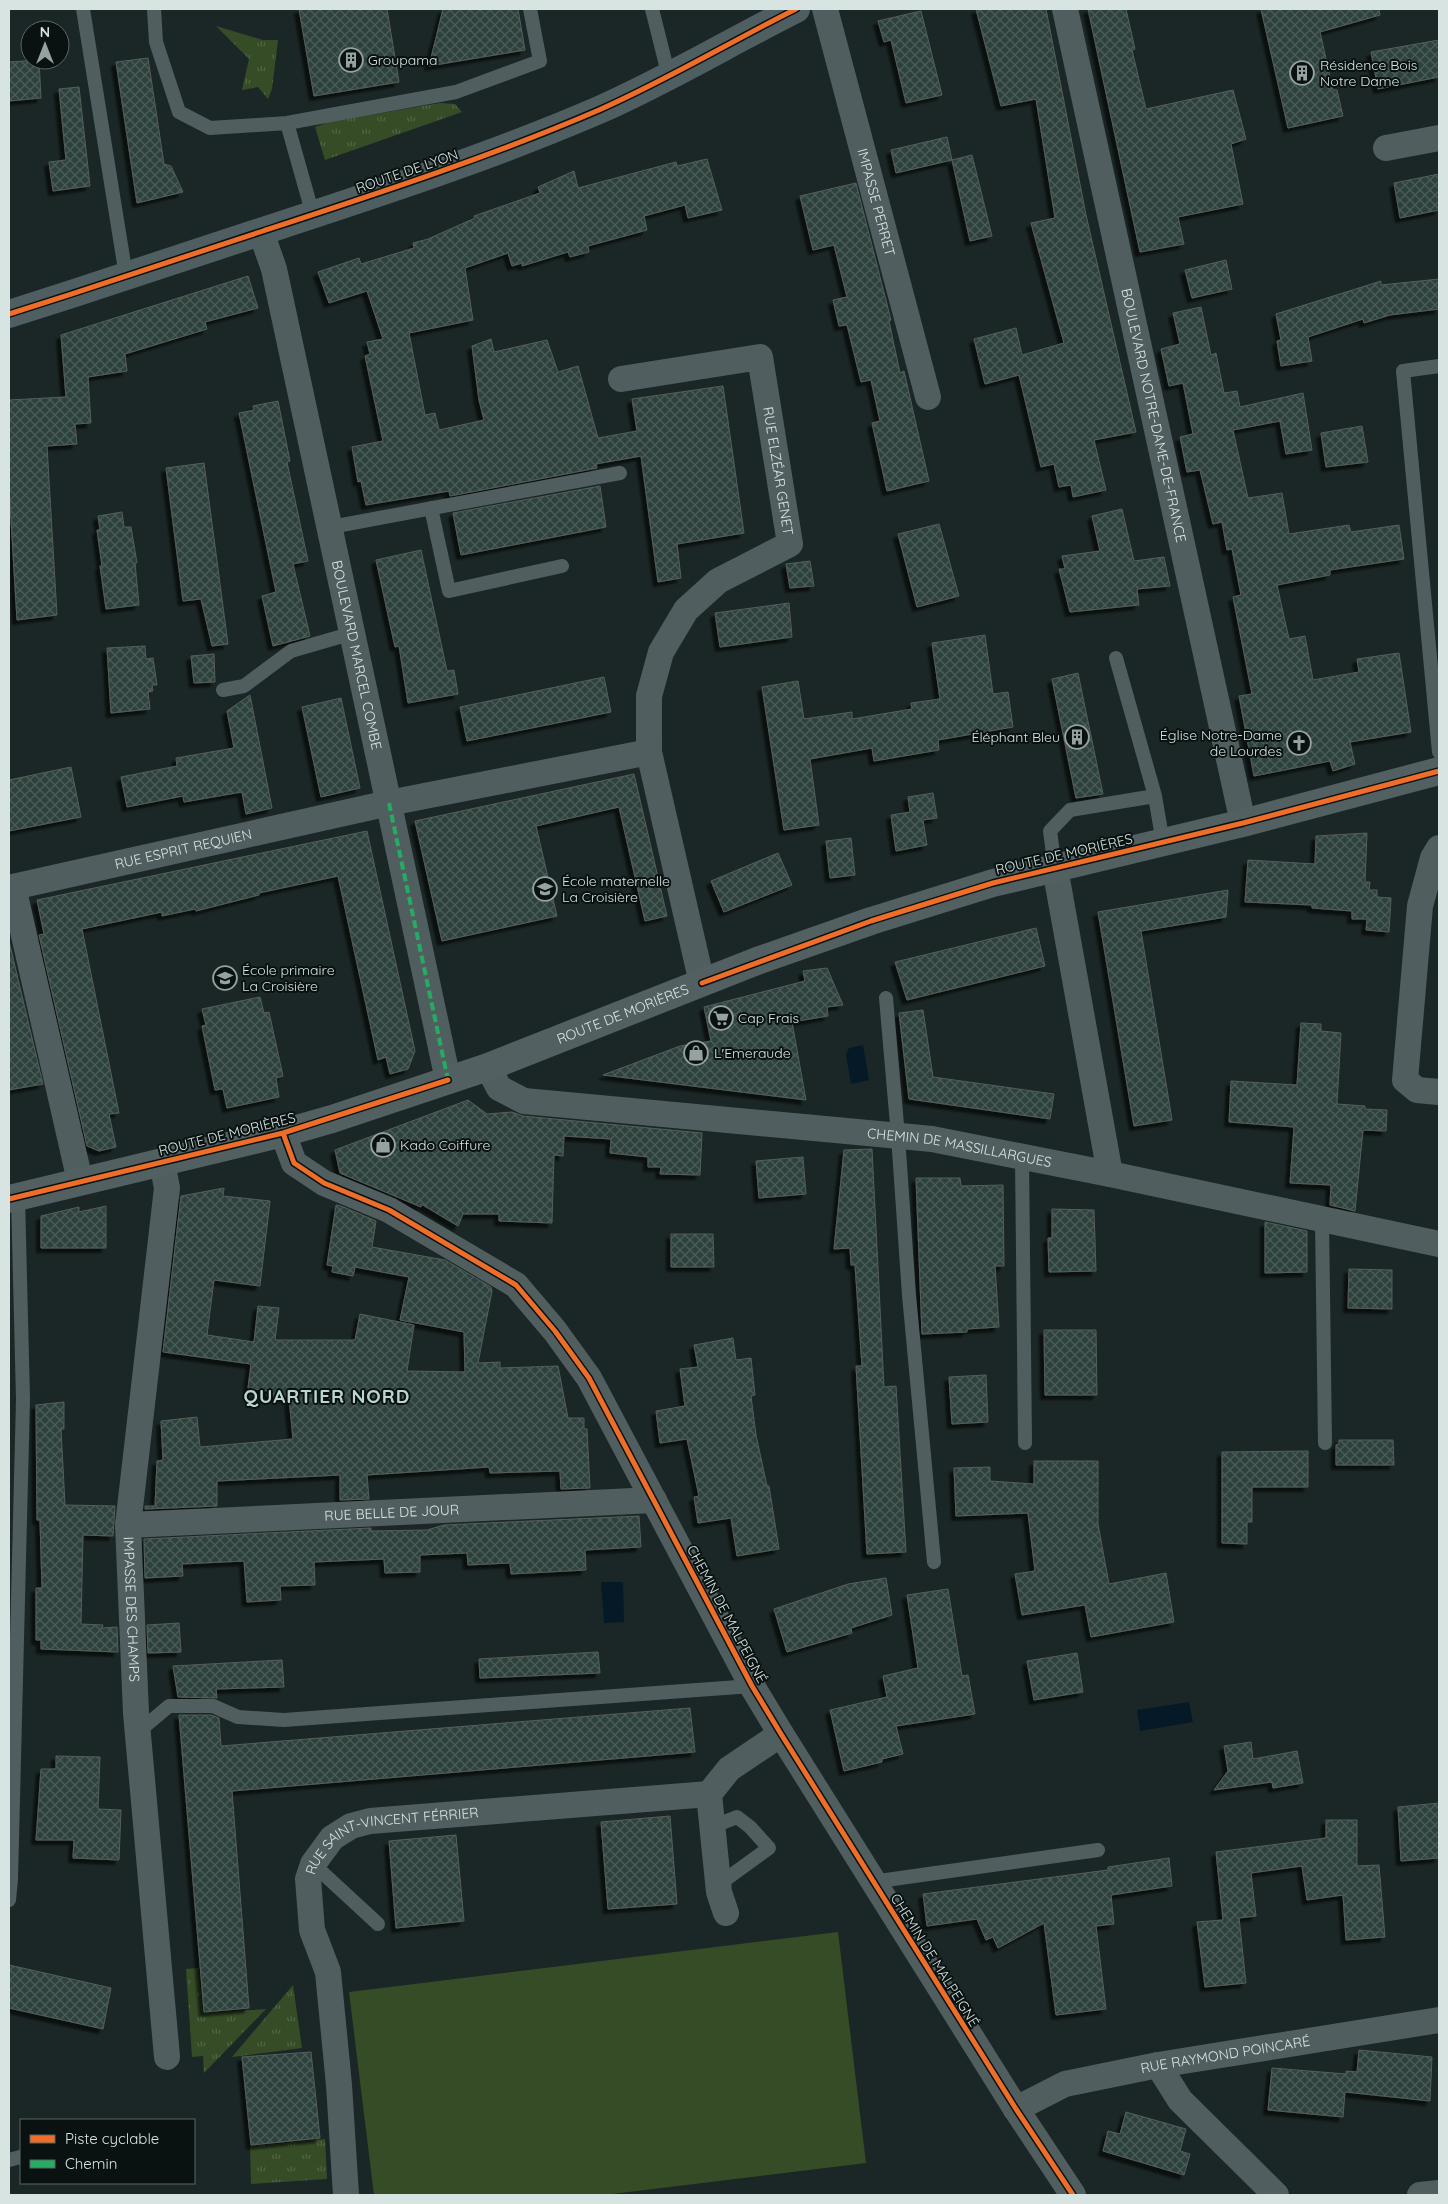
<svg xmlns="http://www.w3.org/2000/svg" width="1448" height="2204" font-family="Quicksand,sans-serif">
	<defs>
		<pattern id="grass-tufts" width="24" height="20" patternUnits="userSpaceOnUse" patternTransform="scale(1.25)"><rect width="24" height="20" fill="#354c26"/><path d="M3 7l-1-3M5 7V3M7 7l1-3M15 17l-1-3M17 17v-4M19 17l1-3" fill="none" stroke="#526645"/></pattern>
		<pattern id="building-cross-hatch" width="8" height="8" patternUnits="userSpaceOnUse" patternTransform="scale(1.25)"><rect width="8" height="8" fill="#2e423c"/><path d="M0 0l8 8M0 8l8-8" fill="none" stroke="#4c5d58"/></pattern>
		<filter id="shadow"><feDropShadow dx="-4.5" dy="4.5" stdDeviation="1" flood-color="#0009"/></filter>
	</defs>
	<rect width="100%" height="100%" fill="#1b2726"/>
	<!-- grass -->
	<path fill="url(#grass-tufts)" d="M216 26 263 40H278L272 89 268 99 258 87 242 90 249 59Z
		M440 103 455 104 462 112 325 160 315 127 329 122Z
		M198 1968 203 2013 266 2009 204 2073 203 2056 192 2057 186 1969Z
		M293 1985 302 2048 232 2057Z
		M325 2139 327 2179 251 2184 250 2146Z"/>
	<!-- garden -->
	<path fill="#354c26" d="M838 1932 866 2163 604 2195H374L349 1992Z"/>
	<!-- water -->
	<path fill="#051a26" d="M863 1045 869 1080 851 1084 846 1055 849 1048Z
		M601 1582H623L624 1622 604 1623Z
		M1189 1702 1193 1722 1140 1731 1137 1710Z"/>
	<!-- building -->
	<path fill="url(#building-cross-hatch)" stroke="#555e5b" filter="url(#shadow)" d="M299 9H387L399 82 314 96Z
		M443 9H518L525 50 429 66Z
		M976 9H1046L1086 215 1136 432 1094 440 1106 490 1073 497 1071 485 1059 487 1054 464 1041 467 1019 375 985 384 974 339 1016 328 1022 355 1064 343 1031 223 1055 218 1036 99 1001 106Z
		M1088 9H1126L1135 49 1132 50 1146 109 1233 90 1246 139 1231 144 1243 204 1178 217 1184 244 1140 252Z
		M1261 9H1379L1380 15 1320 32 1333 90H1337L1343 116 1288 128Z
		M921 11 942 95 906 103 891 40 884 42 878 21Z
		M1439 40V77L1378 89 1371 52Z
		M148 58 164 164 171 166 183 192 137 203 116 62Z
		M39 60 41 98 9 101V62Z
		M79 87 90 186 53 191 49 162 66 160 59 89Z
		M947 137 952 160 896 173 891 150Z
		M972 155 992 236 970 241 952 160Z
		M707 159 722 210 688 218 685 205 644 216 647 230 588 246 589 252 570 257 568 252 522 266V263L512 266 508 253 465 268 473 320 409 333 425 415 435 413 439 430 484 420 479 400 472 346 491 339 494 352 547 340 558 372 578 366 598 438 637 431 632 399 723 386 744 533 677 544 681 578 658 582 641 456 596 464 597 468 450 496 449 491 366 505 361 481 358 482 352 447 383 441 365 356 370 354 367 342 383 339 367 291 329 303 318 272 359 258 361 264 414 248 413 243 428 239 475 218 474 216 540 193 538 187 574 171 578 188 676 162 677 166Z
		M1439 174V210L1400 218 1394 183Z
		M856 183 891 320 889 321 900 373 904 371 929 481 887 491 872 423 880 421 871 380 861 382 847 325 839 326 833 300 847 297 834 245 813 250 800 196Z
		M1226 260 1232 289 1192 298 1185 270Z
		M248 276 258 308 205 322 207 329 125 354 127 371 88 377 91 423 75 424 77 444 47 446 57 615 17 620 9 486V400L66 397 61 335Z
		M1439 279V309L1390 315 1364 323 1363 319 1308 337 1312 361 1281 366 1277 341 1281 340 1276 314 1381 281V285Z
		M1201 307 1211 355 1216 353 1224 393 1237 391 1240 407 1303 393 1312 450 1286 454 1280 421 1233 430 1248 498 1282 493 1289 534 1349 525 1351 532 1399 525 1404 559 1330 570V575L1277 585 1289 639 1305 636 1313 680 1359 672 1357 659 1399 653 1411 732 1350 742 1355 764 1333 771 1330 761 1254 776 1239 696 1252 694 1233 597 1241 595 1232 549 1227 550 1222 522 1213 524 1200 470 1187 472 1180 437 1193 434 1183 383 1169 386 1161 349 1180 344 1173 313Z
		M278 401 290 461 287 462 308 561 293 564 310 636 273 646 262 596 276 592 239 413 254 410 253 406Z
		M1362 426 1368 462 1326 467 1321 433Z
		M204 463 228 644 212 646 201 599 183 601 166 468Z
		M600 486 606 527 461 555 453 513Z
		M1122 509 1134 561 1164 557 1170 586 1137 589 1139 605 1070 612 1059 569H1065L1062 556 1100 551 1092 516Z
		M122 512 124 527H131L137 563H135L139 605 106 609 100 566H102L97 530H100L98 516Z
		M939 524 959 596 917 607 898 534Z
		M421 550 447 671 454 670 458 694 408 703 399 646 395 647 376 560Z
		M810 561 814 586 790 588 786 564Z
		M789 603 792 637 720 647 715 613Z
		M985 635 993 694 1008 692 1013 727 938 740 939 750 874 761 872 748 810 759 819 825 784 830 762 687 798 681 804 719 852 712V719L912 709 911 703 940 699 932 643Z
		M145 646 146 659 153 658 157 685H152L153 691 148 692 150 709 111 713 107 648Z
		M214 654 215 682 194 683 191 656Z
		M1078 673 1103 794 1076 798 1052 679Z
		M604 677 611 712 467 741 460 707Z
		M250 695 272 808 246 814 242 792 184 802 183 796 127 807 121 777 177 766 176 758 234 748 227 711Z
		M341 698 360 788 321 797 302 707Z
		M71 767 81 817 9 831V780Z
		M634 774 667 916 645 921 619 807 536 826 557 916 442 941 415 821Z
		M933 793 937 818 923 820 927 845 896 851 891 815 910 812 908 797Z
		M367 831 415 1051 408 1069 390 1074 386 1057 378 1060 338 876 259 893V895L196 911 195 909 162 916V912L82 929 119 1113 109 1114 116 1147 99 1151 87 1146 39 935 44 934 37 900Z
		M1367 833 1365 882H1370L1369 890H1377V897L1391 898 1389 932 1366 930 1367 919H1352V911L1312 908V905L1245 902 1248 860 1315 864 1316 836Z
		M851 838 855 875 830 878 826 841Z
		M778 853 792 885 724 912 711 881Z
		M1228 890 1226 917 1141 931 1172 1120 1134 1126 1098 912Z
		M1036 928 1045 966 907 1000 895 962Z
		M9 941 43 1084 9 1090Z
		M827 968 843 1005 827 1007 828 1016 792 1022 806 1100 603 1075 680 1046 711 1041 704 1007 805 981 803 971Z
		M260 997 264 1013 269 1012 283 1076 276 1078 279 1097 227 1108 223 1089 215 1090 202 1026 206 1025 202 1009Z
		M923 1010 933 1077 1054 1094 1050 1119 909 1099 899 1013Z
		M1301 1023 1321 1024V1031L1341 1033 1337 1104 1365 1106V1109L1387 1110 1386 1131 1363 1130 1355 1211 1330 1205 1331 1185 1290 1183 1294 1127 1229 1122 1231 1081 1297 1085Z
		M468 1100 487 1114 512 1112 523 1116 702 1133 700 1175 660 1174 661 1167H648V1157L610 1153 611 1139 564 1136 563 1156 554 1155 552 1223 499 1221V1214H463L458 1226 421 1204V1207L340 1173 335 1150Z
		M872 1149 884 1387 896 1386 906 1552 867 1554 856 1366H862L855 1265H851L850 1248 834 1249 844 1150Z
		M803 1157 806 1194 759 1198 756 1161Z
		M916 1178H960L961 1186 1003 1185 1004 1266H995L999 1327 967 1329V1332L922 1334Z
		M224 1188 223 1196 270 1201 260 1286 214 1280 207 1335 254 1342 258 1306 279 1308 275 1340H355L360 1314 414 1325 407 1371 465 1372 464 1332 400 1320 409 1277 355 1267 353 1276 332 1272 333 1266 327 1265 336 1205 341 1206 376 1221 372 1247 445 1260 491 1287 492 1291 478 1363 500 1362V1368L558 1366 568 1418H584V1429H587L590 1488 561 1489 560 1471 490 1473 489 1467 367 1475 369 1499 340 1500V1475L217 1481V1506L145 1509V1506H155L157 1461 163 1460 161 1421 197 1417 200 1447 293 1439 289 1398 267 1396 268 1391 248 1388 251 1364 163 1352 181 1196Z
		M106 1206V1248H41V1216L79 1207V1212Z
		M1052 1209 1094 1210 1096 1271 1049 1272 1048 1238H1052Z
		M1265 1222 1307 1231V1272L1265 1273Z
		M671 1234H713L714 1267H671Z
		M1349 1269 1392 1270V1309L1348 1308Z
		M1044 1330H1096L1097 1395H1045Z
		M733 1338 736 1360 751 1358 755 1395 751 1396 756 1435 767 1486H769L779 1549 737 1556 731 1518 698 1523 694 1497 699 1496 687 1439 660 1443 656 1411 685 1406 680 1369 698 1367 694 1345Z
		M986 1375 988 1422 952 1424 949 1377Z
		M64 1402V1429H61L65 1505 115 1506 113 1536 83 1535 81 1624 103 1625 102 1628 117 1627 118 1652 41 1649V1640H36V1588H42L40 1520H37L36 1405Z
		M1339 1440H1393L1394 1465H1336V1445L1339 1444Z
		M1308 1451V1487H1252V1522H1247V1544L1222 1543V1452Z
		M1034 1461H1098V1524L1109 1584 1166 1573 1174 1622 1091 1637 1085 1605 1022 1615 1015 1574 1035 1571 1028 1513 956 1516 954 1468 990 1467V1481L1034 1484Z
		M639 1516 641 1547 585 1550 586 1570 511 1574 510 1563 468 1565 467 1553 420 1555V1572L385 1573 384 1559 314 1562 315 1585 280 1586 281 1600 247 1602 244 1561 182 1564 183 1576 145 1578 144 1539 371 1528V1531L427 1530 444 1525Z
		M886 1578 892 1615 851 1628 852 1633 787 1652 774 1609 848 1584Z
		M948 1589 962 1676 968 1675 975 1714 896 1726 903 1754 882 1759V1762L844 1771 830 1710 887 1697 883 1676 918 1668 907 1595Z
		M179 1623 181 1652 148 1653 147 1625Z
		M598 1652 600 1673 480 1678 479 1659Z
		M1077 1653 1083 1692 1034 1700 1027 1661Z
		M282 1660 284 1687 216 1689 217 1698 178 1697 173 1666Z
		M690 1708 695 1752 232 1791 249 2008 204 2012 179 1715H211L219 1718 221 1746Z
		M1251 1742 1253 1759 1297 1751 1303 1783 1273 1788 1272 1782 1214 1790 1228 1771 1224 1746Z
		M56 1756 100 1757 98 1809 121 1810 119 1860 73 1858 74 1840H36L41 1769H56Z
		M1439 1803V1858L1401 1861 1398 1807Z
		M670 1816 677 1904 608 1909 601 1822Z
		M1326 1820H1357V1866L1379 1865 1385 1937 1346 1940 1343 1895 1307 1900 1302 1866 1251 1873 1256 1916 1239 1918 1246 1983 1205 1987 1197 1922 1223 1920 1216 1852 1326 1838Z
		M456 1835 464 1921 396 1928 389 1841Z
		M1169 1858 1172 1886 1111 1895 1114 1924 1096 1926 1106 2009 1056 2015 1044 1923 998 1948 993 1937 986 1940 977 1919 927 1926 923 1894 1108 1870V1867Z
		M9 1965 111 1988 103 2029 9 2008Z
		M1359 2050 1432 2057 1430 2101 1345 2092 1343 2117 1268 2110 1272 2068 1346 2074V2071L1357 2072Z
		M311 2052 320 2138 251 2145 242 2057Z
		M1126 2112 1186 2129 1180 2151 1190 2154 1184 2175 1103 2151 1108 2131 1120 2134Z"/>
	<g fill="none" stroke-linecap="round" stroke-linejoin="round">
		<!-- lane -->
		<path stroke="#515e60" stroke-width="14" d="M83 9 126 276
			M154 9 156 42 179 112 210 128 287 123 456 92 540 61 530 9
			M652 9 669 77
			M287 123 313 215
			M1439 366 1403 371 1439 752
			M431 508 449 591 562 566
			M331 527 620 473
			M1116 658 1155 796 1163 843
			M223 690 244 686 291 651 353 633
			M1055 868 1050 831 1070 810 1155 796
			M886 998 898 1136 909 1295 934 1562
			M1022 1157 1025 1443
			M1322 1219 1325 1443
			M138 1732 169 1706H213L238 1717 284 1720 752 1686
			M712 1827 737 1817 750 1827 769 1848 718 1885
			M313 1864 378 1924
			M872 1882 1098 1850
			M9 1900 11 1879 23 1399 18 1197
			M9 2160 20 2157"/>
		<!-- street -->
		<g stroke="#515e60" stroke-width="26">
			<path id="s1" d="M825 9 928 397"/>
			<path id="s2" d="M1065 9 1243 823"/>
			<path d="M1386 148 1439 138"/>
			<path id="s3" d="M261 232 274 269 448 1080"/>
			<path id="s4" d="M621 379 760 357 790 544 718 581 686 610 661 652 649 696V752L702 983"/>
			<path d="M1439 848 1433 858 1420 906 1405 1080 1417 1090 1439 1092"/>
			<path d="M1055 868 1110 1174"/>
			<path id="s5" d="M488 1067 499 1088 524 1101 932 1139 1110 1174 1439 1244"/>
			<path d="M283 1133 294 1163 324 1183 389 1210 516 1285 555 1331 589 1378 752 1686 781 1734 1016 2109 1073 2195"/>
			<path id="s6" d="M162 1162 167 1188 128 1525 136 1713 167 2057"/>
			<path id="s7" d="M80 1181 13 887 389 803 649 752"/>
			<path id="s8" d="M128 1525 654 1500"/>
			<path d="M709 1794 719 1892 726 1913"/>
			<path d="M1158 2065 1180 2100 1276 2195"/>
			<path id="s9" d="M1016 2109 1065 2084 1158 2065 1439 2020"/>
			<path id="s10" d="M346 2195 339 2085 328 1972 312 1930 308 1879 313 1864 332 1838 351 1826 370 1821 709 1794 729 1769 781 1734"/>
			<path d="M1420 2195 1439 2193"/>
		</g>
		<!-- secondary -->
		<path stroke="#526062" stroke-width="28" id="s11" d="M9 1199 283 1133 332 1119 488 1067 757 961 871 921 993 883 1243 823 1439 771"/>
		<!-- primary -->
		<path stroke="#4f5e60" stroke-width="28" d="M9 314C94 287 179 259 263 231 376 194 490 157 599 110 667 80 730 42 796 9"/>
		<!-- quiet -->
		<path stroke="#26ab63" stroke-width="4" stroke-dasharray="8 4" stroke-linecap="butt" d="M389 803 448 1080"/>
		<!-- cycleway casing -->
		<g stroke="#091211" stroke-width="8">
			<path id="cycleway" d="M9 314C94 287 179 259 263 231 376 194 490 157 599 110 667 80 730 42 796 9
				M702 983 871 921 993 883 1243 823 1439 771
				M283 1133 294 1163 324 1183 389 1210 516 1285 555 1331 589 1378 752 1686 781 1734 1016 2109 1073 2195
				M9 1199 283 1133 448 1080"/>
		</g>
		<!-- cycleway -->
		<use href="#cycleway" stroke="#ee6e29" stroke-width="5"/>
	</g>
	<!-- icons -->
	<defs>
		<g id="building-ring" transform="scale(1.25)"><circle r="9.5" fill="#091211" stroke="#95a2a0" stroke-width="1.5"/><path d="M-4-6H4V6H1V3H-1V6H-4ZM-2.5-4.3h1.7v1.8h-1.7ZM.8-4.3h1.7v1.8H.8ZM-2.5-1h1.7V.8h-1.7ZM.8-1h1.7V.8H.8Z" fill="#95a2a0"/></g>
		<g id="church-ring" transform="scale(1.25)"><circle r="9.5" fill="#091211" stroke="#95a2a0" stroke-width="1.5"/><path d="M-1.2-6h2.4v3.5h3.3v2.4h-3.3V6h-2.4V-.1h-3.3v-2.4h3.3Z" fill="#95a2a0"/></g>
		<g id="school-ring" transform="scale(1.25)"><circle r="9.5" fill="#091211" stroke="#95a2a0" stroke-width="1.5"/><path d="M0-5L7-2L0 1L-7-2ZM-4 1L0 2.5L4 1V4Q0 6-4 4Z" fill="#95a2a0"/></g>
		<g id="supermarket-ring" transform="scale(1.25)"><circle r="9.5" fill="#091211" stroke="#95a2a0" stroke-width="1.5"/><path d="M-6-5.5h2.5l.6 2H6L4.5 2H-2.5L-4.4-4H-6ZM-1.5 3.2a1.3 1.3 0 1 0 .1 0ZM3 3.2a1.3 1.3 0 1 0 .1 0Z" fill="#95a2a0"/></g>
		<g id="shop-ring" transform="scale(1.25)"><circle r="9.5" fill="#091211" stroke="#95a2a0" stroke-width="1.5"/><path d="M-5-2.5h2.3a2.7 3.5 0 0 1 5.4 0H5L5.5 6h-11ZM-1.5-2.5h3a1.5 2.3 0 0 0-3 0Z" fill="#95a2a0"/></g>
	</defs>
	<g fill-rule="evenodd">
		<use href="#building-ring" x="351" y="60"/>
		<use href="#building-ring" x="1302" y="73"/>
		<use href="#building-ring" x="1077" y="737"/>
		<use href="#church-ring" x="1299" y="743"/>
		<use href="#school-ring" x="545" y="889"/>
		<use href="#school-ring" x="225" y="978"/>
		<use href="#supermarket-ring" x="721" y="1018"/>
		<use href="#shop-ring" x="696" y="1053"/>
		<use href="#shop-ring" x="383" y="1145"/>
	</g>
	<g text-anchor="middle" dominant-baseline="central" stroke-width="4" stroke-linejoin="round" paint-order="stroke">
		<!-- poi labels -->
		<g font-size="14" fill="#d7e4e2" stroke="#091211" text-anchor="start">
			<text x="368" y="60">Groupama</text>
			<text x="1320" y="65">Résidence Bois<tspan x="1320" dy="16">Notre Dame</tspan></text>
			<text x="1282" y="735" text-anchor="end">Église Notre-Dame<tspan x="1282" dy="16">de Lourdes</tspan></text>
			<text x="1060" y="737" text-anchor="end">Éléphant Bleu</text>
			<text x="562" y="881">École maternelle<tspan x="562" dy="16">La Croisière</tspan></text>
			<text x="242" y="970">École primaire<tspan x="242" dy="16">La Croisière</tspan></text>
			<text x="738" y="1018">Cap Frais</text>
			<text x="714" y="1053">L'Emeraude</text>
			<text x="400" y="1145">Kado Coiffure</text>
		</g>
		<!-- street labels -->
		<g font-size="14" fill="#d7e4e2" stroke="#091211">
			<text transform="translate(407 171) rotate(-19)">ROUTE DE LYON</text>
			<text stroke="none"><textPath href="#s1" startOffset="200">IMPASSE PERRET</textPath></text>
			<text stroke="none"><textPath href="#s2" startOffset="416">BOULEVARD NOTRE-DAME-DE-FRANCE</textPath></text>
			<text stroke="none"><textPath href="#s4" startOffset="256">RUE ELZÉAR GENET</textPath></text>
			<text stroke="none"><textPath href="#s3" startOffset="434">BOULEVARD MARCEL COMBE</textPath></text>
			<text stroke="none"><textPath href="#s7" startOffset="476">RUE ESPRIT REQUIEN</textPath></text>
			<text transform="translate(1064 854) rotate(-13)">ROUTE DE MORIÈRES</text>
			<text stroke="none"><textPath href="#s11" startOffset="642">ROUTE DE MORIÈRES</textPath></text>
			<text transform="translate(227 1134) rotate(-14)">ROUTE DE MORIÈRES</text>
			<text stroke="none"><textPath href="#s5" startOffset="490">CHEMIN DE MASSILLARGUES</textPath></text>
			<text stroke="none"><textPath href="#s8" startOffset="264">RUE BELLE DE JOUR</textPath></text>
			<text stroke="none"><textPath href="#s6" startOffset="450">IMPASSE DES CHAMPS</textPath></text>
			<text transform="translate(727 1614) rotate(62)">CHEMIN DE MALPEIGNÉ</text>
			<text stroke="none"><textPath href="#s10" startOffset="422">RUE SAINT-VINCENT FÉRRIER</textPath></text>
			<text transform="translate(935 1960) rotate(58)">CHEMIN DE MALPEIGNÉ</text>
			<text stroke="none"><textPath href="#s9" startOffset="218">RUE RAYMOND POINCARÉ</textPath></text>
		</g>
		<!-- district labels -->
		<g font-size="19" font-weight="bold" letter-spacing="1" fill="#bad4cf" stroke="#091211">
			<text x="327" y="1396">QUARTIER NORD</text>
		</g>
	</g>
	<!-- border -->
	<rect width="1448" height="2204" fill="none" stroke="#d7e4e2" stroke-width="20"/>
	<!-- legend -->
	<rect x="20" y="2119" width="175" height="65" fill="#091211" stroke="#5b6665"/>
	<rect x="30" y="2135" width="25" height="8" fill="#ee6e29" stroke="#5b6665"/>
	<text x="65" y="2144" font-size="15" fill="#d7e4e2">Piste cyclable</text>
	<rect x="30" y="2160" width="25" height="8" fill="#26ab63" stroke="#5b6665"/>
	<text x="65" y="2169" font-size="15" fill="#d7e4e2">Chemin</text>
	<!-- north arrow -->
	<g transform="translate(45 45)"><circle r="24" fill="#091211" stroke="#5b6665"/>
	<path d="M0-4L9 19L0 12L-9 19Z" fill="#95a2a0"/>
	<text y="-8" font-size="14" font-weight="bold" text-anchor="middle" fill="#d7e4e2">N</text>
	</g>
</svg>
